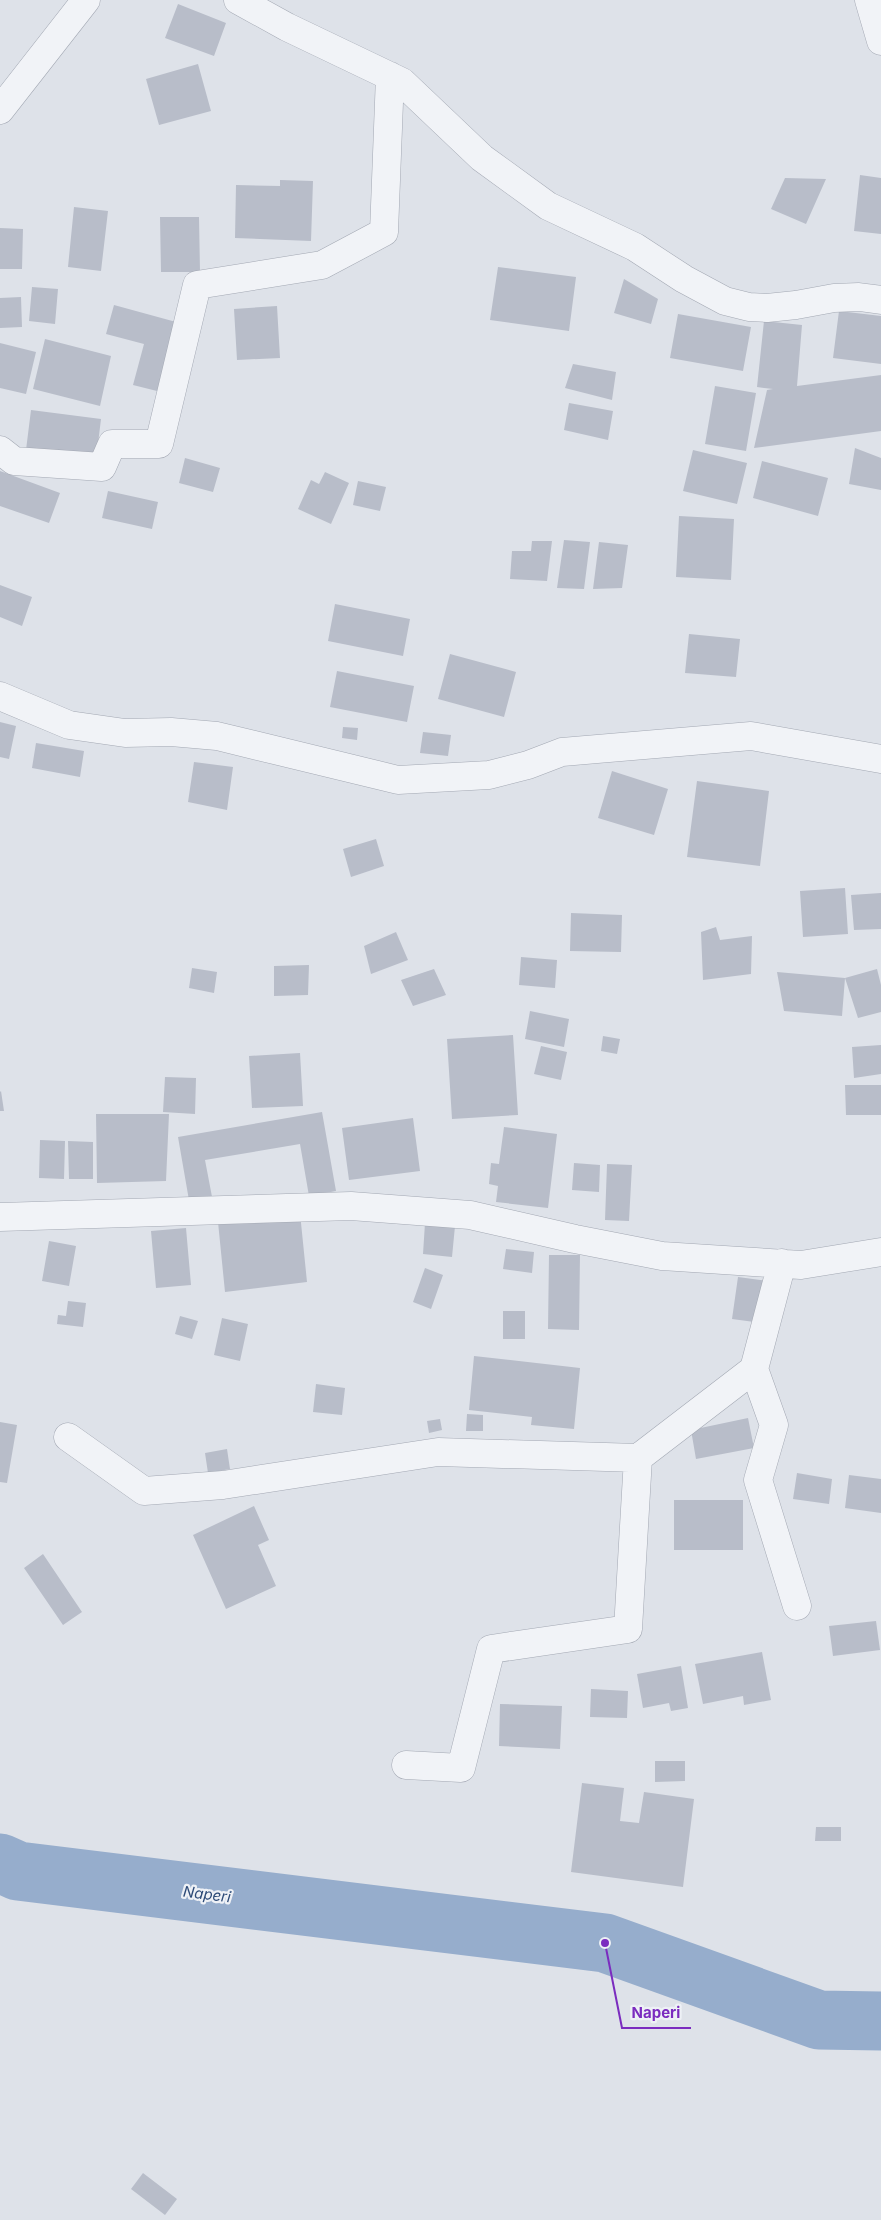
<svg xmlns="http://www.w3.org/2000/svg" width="881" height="2220" font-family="Inter,sans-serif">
	<rect width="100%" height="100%" fill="#dee2e9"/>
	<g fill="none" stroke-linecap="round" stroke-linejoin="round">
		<!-- river -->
		<path stroke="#96adcc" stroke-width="59" d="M0 1863 18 1871 605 1943 819 2020 881 2021"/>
	</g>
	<!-- building -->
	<path fill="#b8bdc9" d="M178 4 226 23 214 56 165 38Z
		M198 64 211 111 159 125 146 79Z
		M860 175 881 178V234L854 231Z
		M785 178 826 179 806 224 771 209Z
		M280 180 313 181 311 241 235 238 236 185 280 186Z
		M74 207 108 211 101 271 68 267Z
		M160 217H199L200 272H161Z
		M0 228 23 229 22 269H0Z
		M498 267 576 277 569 331 490 320Z
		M624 279 658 299 651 324 614 313Z
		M32 287 58 289 55 324 29 321Z
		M21 297 22 327 0 328V298Z
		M114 305 187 325 169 394 133 385 144 344 106 334Z
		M277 306 280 358 237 360 234 309Z
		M839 311 881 316V364L833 358Z
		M678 314 751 327 743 371 670 358Z
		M764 321 802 325 797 386 881 375V431L754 448 767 390 773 389 757 387Z
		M45 339 111 356 100 406 33 389Z
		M0 343 36 352 26 394 0 388Z
		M573 364 616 372 612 400 565 388Z
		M715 386 756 393 746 451 705 444Z
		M569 403 613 411 608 440 564 430Z
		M31 410 101 419 96 460 26 450Z
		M855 448 881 458V490L849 484Z
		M693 450 747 463 737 504 683 491Z
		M185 458 220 468 213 492 179 483Z
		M762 461 828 478 818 516 753 498Z
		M0 471 60 493 49 523 0 506Z
		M325 472 349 483 331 524 298 509 311 480 319 484Z
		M358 481 386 487 380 511 353 505Z
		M108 491 158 502 152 529 102 518Z
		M679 516 734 519 731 580 676 577Z
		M564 540 590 542 584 589 557 588Z
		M532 541H552L547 581 510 579 512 551H531Z
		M599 542 628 545 622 588 593 589Z
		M0 585 32 597 22 626 0 617Z
		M335 604 410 619 403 656 328 641Z
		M689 634 740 639 736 677 685 673Z
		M450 654 516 672 504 717 438 699Z
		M337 671 414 686 407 722 330 707Z
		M0 722 16 726 9 759 0 757Z
		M343 727 358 728 357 740 342 738Z
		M423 732 451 735 448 756 420 753Z
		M36 743 84 751 80 777 32 768Z
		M194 762 233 767 227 810 188 802Z
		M612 771 668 789 654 835 598 818Z
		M697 781 769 791 760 866 687 857Z
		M376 839 384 866 351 877 343 849Z
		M845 888 848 934 803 937 800 891Z
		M881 893V929L854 930 851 895Z
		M571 913 622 915 621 952 570 951Z
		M716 927 720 940 752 936 751 974 703 980 701 932Z
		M396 932 408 960 371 974 364 946Z
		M521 957 557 960 555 988 519 985Z
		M309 965 308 995 274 996V966Z
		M192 968 217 972 214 993 189 988Z
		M434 969 446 995 413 1006 401 980Z
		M877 969 881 985V1012L858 1018 845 978Z
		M777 972 845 978 842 1016 784 1011Z
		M530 1011 569 1019 564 1047 525 1039Z
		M513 1035 518 1115 452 1119 447 1039Z
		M603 1036 620 1039 617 1054 601 1051Z
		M881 1045V1074L854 1078 852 1047Z
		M541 1046 567 1052 561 1080 534 1074Z
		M300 1053 303 1106 252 1108 249 1056Z
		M165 1077 196 1078 195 1114 163 1112Z
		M845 1085H881V1115H846Z
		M1 1091 4 1111H0V1092Z
		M322 1112 336 1191 309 1196 300 1144 205 1160 213 1202 190 1206 178 1137Z
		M96 1114H169L166 1181 97 1183Z
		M413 1118 420 1171 349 1180 342 1128Z
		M504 1127 557 1134 548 1208 496 1202 498 1186 489 1184 491 1163 499 1164Z
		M40 1140 65 1141 64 1179 39 1178Z
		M68 1141 93 1142V1179H69Z
		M574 1163 600 1165 599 1192 572 1190Z
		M607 1164 632 1165 629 1221 605 1220Z
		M300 1213 307 1282 225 1292 218 1222Z
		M425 1223 455 1226 452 1257 423 1254Z
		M186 1228 191 1285 156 1288 151 1231Z
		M49 1241 76 1246 69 1286 42 1281Z
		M506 1249 534 1252 532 1273 503 1269Z
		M549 1255H580L579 1330 548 1329Z
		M425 1268 443 1275 431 1309 413 1302Z
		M738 1277 768 1281 762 1323 732 1319Z
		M68 1301 86 1303 83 1327 57 1324 58 1315 66 1316Z
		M503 1311H525V1339H503Z
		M180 1316 198 1321 192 1339 175 1334Z
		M222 1318 248 1324 240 1361 214 1355Z
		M474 1356 580 1368 574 1429 531 1425 532 1417 469 1410Z
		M316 1384 345 1388 342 1415 313 1412Z
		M467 1414 483 1415V1431H466Z
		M748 1418 754 1448 696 1459 691 1430Z
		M440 1419 442 1430 429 1433 427 1421Z
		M0 1422 17 1425 7 1483 0 1482Z
		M227 1449 230 1469 208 1473 205 1453Z
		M797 1473 832 1479 829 1504 793 1499Z
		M849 1475 881 1479V1513L845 1508Z
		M674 1500H743V1550H674Z
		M254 1506 269 1540 258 1545 276 1586 226 1609 193 1535Z
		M43 1554 82 1612 63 1625 24 1568Z
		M876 1621 880 1650 833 1656 829 1626Z
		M762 1652 771 1700 744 1705 743 1696 703 1704 695 1664Z
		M681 1666 688 1708 671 1711 669 1703 643 1708 637 1674Z
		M591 1689 628 1691 627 1718 590 1717Z
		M500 1704 562 1706 560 1749 499 1746Z
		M655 1761H685V1781L655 1782Z
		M582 1783 624 1788 620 1821 639 1823 644 1792 694 1799 683 1887 571 1872Z
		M816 1827H841V1841H815Z
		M143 2173 177 2199 165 2215 131 2189Z"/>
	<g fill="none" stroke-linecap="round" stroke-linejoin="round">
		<!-- street casing -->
		<g stroke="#a3a8b3" stroke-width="29">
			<path id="street" d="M238 0 287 27 402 82 482 158 548 206 635 247 684 279 725 301 749 307 767 308 796 305 834 298 859 297 881 300
				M869 0 881 41
				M0 110 86 0
				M0 450 14 461 102 467 112 444H159L197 285 322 265 384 232 390 76
				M0 696 69 725 125 733 171 732 217 736 398 780 489 775 528 765 562 752 751 736 881 759
				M0 1217 351 1206 470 1215 575 1239 662 1256 801 1265 881 1252
				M754 1369 774 1425 758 1480 797 1606
				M68 1437 144 1491 223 1485 438 1452 638 1458 754 1369 782 1263
				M406 1765 461 1768 491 1649 628 1629 638 1458"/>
		</g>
		<!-- street -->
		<use href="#street" stroke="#f1f3f7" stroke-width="28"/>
	</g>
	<g text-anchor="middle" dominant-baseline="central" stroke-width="4.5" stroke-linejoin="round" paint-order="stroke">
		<!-- water labels -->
		<g font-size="15" font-style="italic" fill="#2d4b78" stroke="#eef1f6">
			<text transform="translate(207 1894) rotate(7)">Naperi</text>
		</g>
	</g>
	<!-- callouts -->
	<path fill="none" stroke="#7b2cbf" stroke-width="2" d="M605 1943L622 2028H691"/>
	<circle fill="#7b2cbf" stroke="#eef1f6" stroke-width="2" cx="605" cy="1943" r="5"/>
	<g font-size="15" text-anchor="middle" font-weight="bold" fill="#7b2cbf" stroke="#eef1f6" stroke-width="4.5" stroke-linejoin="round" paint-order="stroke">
		<text x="656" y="2018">Naperi</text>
	</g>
</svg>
